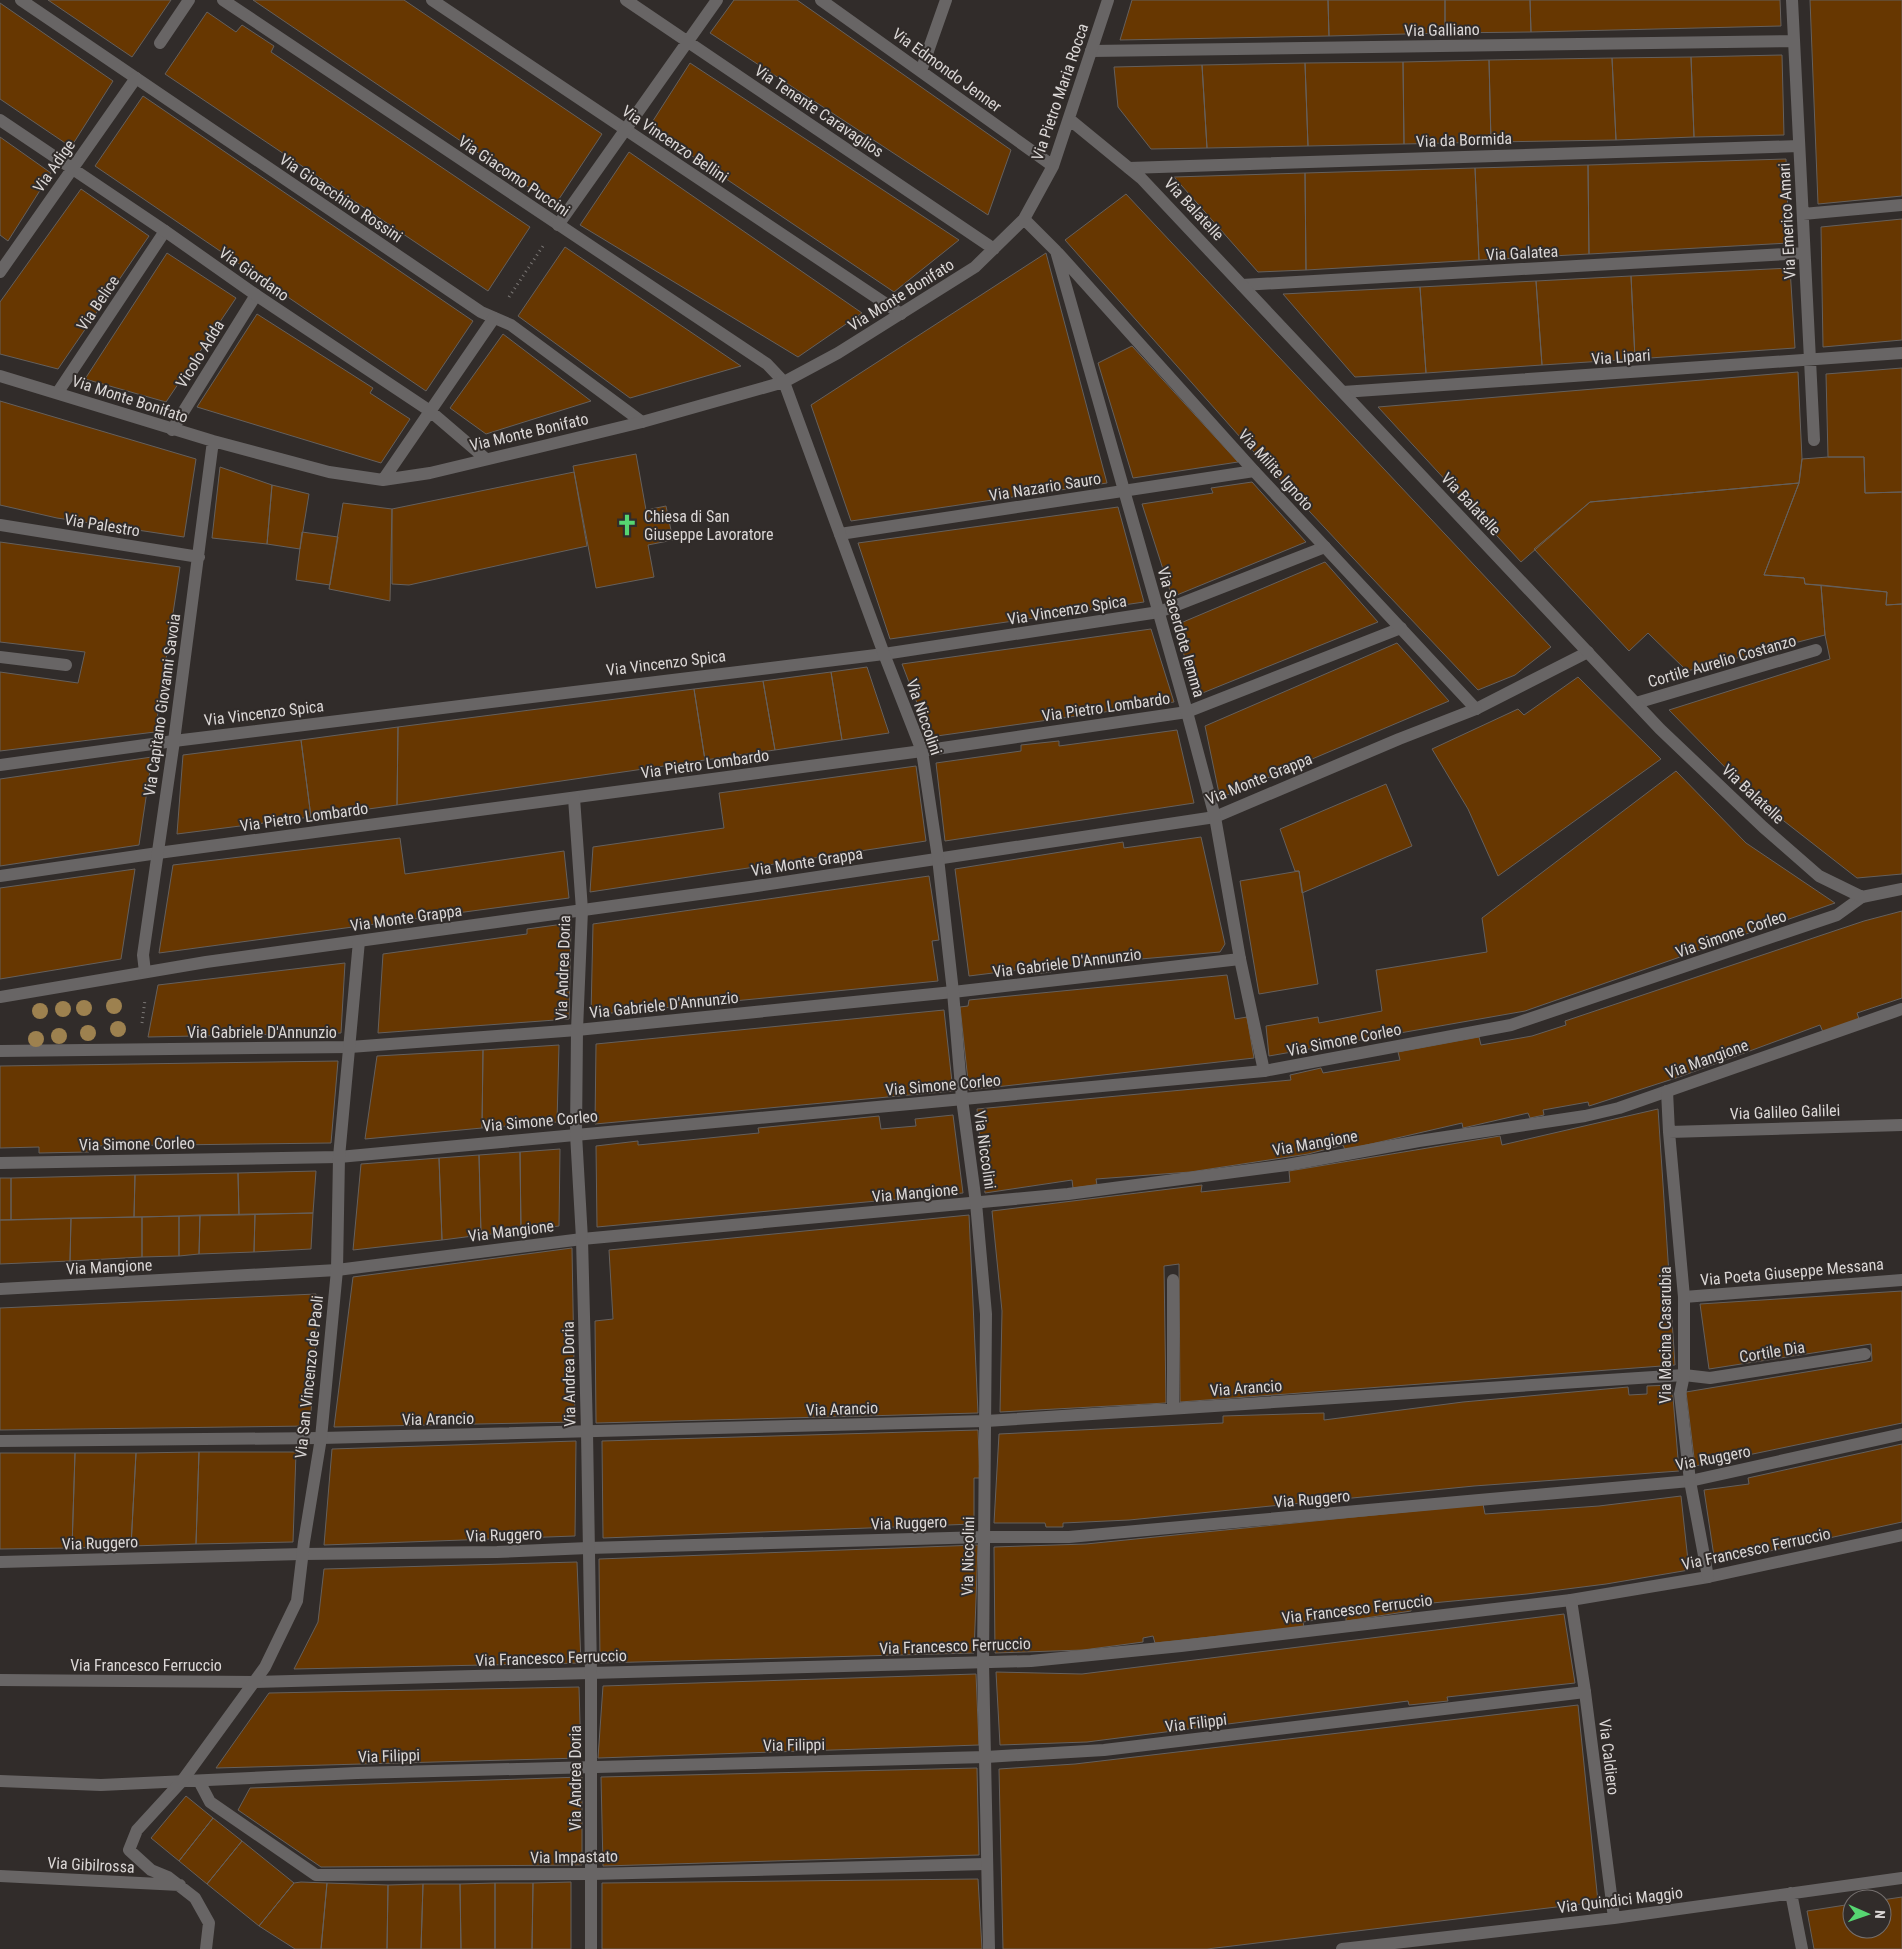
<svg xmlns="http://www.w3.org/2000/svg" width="1902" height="1949" font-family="'Roboto Condensed',sans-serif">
	<rect width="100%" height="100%" fill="#312c2a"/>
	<!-- building -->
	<path fill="#673701" stroke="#65605d" d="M48 0H171L132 57Z
		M253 0H404L602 134 555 205Z
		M734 0H797L1011 150 988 215 710 33Z
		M1132 0H1328L1329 36 1120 40Z
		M1328 0H1445V33L1329 36Z
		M1445 0H1530L1531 32 1445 33Z
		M1530 0H1780L1781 26 1531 32Z
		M1810 0H1902V196L1818 204Z
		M0 3 113 81 71 147 0 99Z
		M207 12 236 32 242 25 274 46 271 52 530 227 488 291 165 74Z
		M1782 55 1784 135 1694 137 1691 57Z
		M1691 57 1694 137 1616 140 1612 58Z
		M1612 58 1616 140 1491 142 1489 60Z
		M1489 60 1491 142 1404 144 1403 62Z
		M1403 62 1404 144 1308 146 1305 63Z
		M690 63 959 240 894 292 649 127Z
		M1305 63 1308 146 1207 148 1202 65Z
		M1202 65 1207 148 1151 149 1118 107 1114 67Z
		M143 96 473 321 426 391 95 166Z
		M0 137 51 173 8 241 0 235Z
		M629 152 862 313 798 357 580 225Z
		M1786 159 1789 243 1589 254 1588 165Z
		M1588 165 1589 254 1479 260 1475 168Z
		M1475 168 1479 260 1306 270 1305 173Z
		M1305 173 1306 270 1258 272 1174 177Z
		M81 189 149 236 58 369 0 354V302Z
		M1126 194 1551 647 1515 675 1478 690 1353 558 1240 437 1065 240Z
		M1902 219V340L1823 347 1821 227Z
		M565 247 741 366 630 398 518 316Z
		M167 253 236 298 166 402 85 379Z
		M1046 253 1107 483 851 521 811 405Z
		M1790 268 1795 348 1635 359 1631 276Z
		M1631 276 1635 359 1542 365 1536 281Z
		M1536 281 1542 365 1426 373 1420 287Z
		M1420 287 1426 373 1355 377 1283 294Z
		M257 314 373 388 370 393 410 419 381 463 197 407Z
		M503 334 591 401 486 434 450 408Z
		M1132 346 1238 462 1133 478 1098 363Z
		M1902 368V492L1865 493 1864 457H1828L1826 374Z
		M1798 372 1802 459 1799 483 1590 502 1521 562 1378 407Z
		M0 401 196 459 184 537 57 518 0 505Z
		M636 454 646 510 666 506 673 540 648 545 654 577 596 588 573 466Z
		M1828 457H1864L1865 493 1902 492V604L1886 605 1887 592 1805 584 1804 578 1764 575 1799 483 1802 459Z
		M220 467 272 485 267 544 212 538Z
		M574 472 587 546 409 585 392 584V509Z
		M1252 482 1306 542 1172 597 1142 504 1213 493 1211 488Z
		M1799 483 1764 575 1804 578 1805 584 1821 585 1825 635 1687 671 1648 633 1629 651 1534 549 1590 502Z
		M272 485 309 494 300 549 267 544Z
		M343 503 392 509 390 601 329 589Z
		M1118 507 1144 602 890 639 858 543Z
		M302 532 338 537 330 585 296 580Z
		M0 542 180 567 155 732 0 751V672L78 683 85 652 0 642Z
		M1325 562 1378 622 1195 696 1176 625Z
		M1821 585 1887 592 1886 605 1902 604V874L1857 878 1757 800 1669 710 1830 659 1825 635Z
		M1151 629 1174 702 930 737 902 664Z
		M1397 643 1449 701 1220 798 1205 726Z
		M867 667 889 733 842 740 831 672Z
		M831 672 842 740 775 750 763 681Z
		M1578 677 1661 759 1498 876 1468 809 1432 749 1518 709 1524 715Z
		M763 681 775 750 705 760 694 689Z
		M694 689 705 760 397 805 398 727Z
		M398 727 397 805 311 817 301 740Z
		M1177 730 1194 803 945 841 936 763 1021 751V745L1059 741V746Z
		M301 740 311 817 177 834 183 755Z
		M152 757 139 845 0 866V779Z
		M916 766 926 841 590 892 593 847 724 828 719 793Z
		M1676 771 1746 843 1835 903 1525 1011 1269 1056 1266 1026 1318 1017 1319 1023 1382 1011 1376 970 1487 952 1482 918Z
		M1386 784 1412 846 1302 893 1299 871H1295L1280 829Z
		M1201 837 1225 944 1220 952 1050 967 1051 972 1034 974 1033 968 969 976 955 869 1123 842 1124 848Z
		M400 838 405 874 564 851 569 898 159 953 173 865Z
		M135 869 121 959 0 979V888Z
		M1299 871 1318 984 1259 994 1240 881Z
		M929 876 939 940 932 941 938 981 591 1015 593 924Z
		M1902 911V998L1857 1013 1859 1019 1823 1032 1820 1025 1682 1076 1589 1106 1588 1102 1543 1110 1544 1115 1530 1118 1528 1113 1463 1128 1462 1123 1345 1150 1343 1145 1308 1154 1190 1172 1096 1179 1097 1185 1073 1188 1072 1180 985 1193 977 1109 1291 1080 1290 1075 1321 1068 1323 1073 1400 1060 1398 1052 1479 1037 1481 1045 1532 1036 1566 1025 1565 1021 1864 921Z
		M571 923 569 1019 378 1033 383 954 527 934V929Z
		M345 963 341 1033 148 1037 158 985Z
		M1227 975 1235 1019 1247 1017 1254 1058 969 1090 960 1007 968 1006 969 1000Z
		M944 1010 953 1091 595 1124 596 1044Z
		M559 1045 557 1122 482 1128 483 1050Z
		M483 1050 482 1128 365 1139 377 1056Z
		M338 1061 331 1143 89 1146V1152L39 1153V1147L0 1148V1066Z
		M1658 1109 1675 1365 1180 1402 1179 1264 1164 1266 1166 1403 1000 1412 1002 1311 992 1211 1202 1185 1201 1192 1290 1182 1289 1171 1500 1136 1502 1145Z
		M953 1115 963 1193 597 1227 596 1146 638 1141V1145L759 1133 758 1128 879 1116 881 1129 916 1126 915 1119Z
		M560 1149 559 1226 521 1231 520 1152Z
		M520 1152 521 1231 481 1235 479 1155Z
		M479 1155 481 1235 442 1240 439 1158Z
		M439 1158 442 1240 353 1250 361 1164Z
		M316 1171 313 1213 239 1215 238 1173Z
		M238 1173 239 1215 134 1217 135 1175Z
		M135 1175 134 1217 11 1220V1178Z
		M0 1178H11V1220H0Z
		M313 1213 311 1249 254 1252 255 1214Z
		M255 1214 254 1252 199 1254 200 1215Z
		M200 1215 199 1254 179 1256V1216Z
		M969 1215 978 1413 596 1423 595 1321 613 1319 609 1250Z
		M179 1216V1256L142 1257V1217Z
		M142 1217V1257L70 1261 71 1218Z
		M71 1218 70 1261 0 1264V1220Z
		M572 1248 575 1422 334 1427 353 1277Z
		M1902 1291V1423L1695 1466 1686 1392 1872 1361 1871 1344 1709 1369 1700 1304Z
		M316 1294V1341L310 1426 0 1430V1308Z
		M1672 1385 1679 1471 1474 1486 1129 1520 1063 1523V1527H1046L1045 1523H994L999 1434 1223 1423V1416L1324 1413V1420L1463 1402 1628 1387 1629 1395 1647 1394V1386Z
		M978 1430 980 1478H974V1524L603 1538 602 1441Z
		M576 1441 575 1536 324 1545 332 1449Z
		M1902 1444V1522L1715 1563 1704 1490 1749 1484 1748 1478Z
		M199 1452H296L293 1542 196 1544Z
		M199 1452 196 1544 131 1546 136 1453Z
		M0 1453H75L72 1548 0 1549Z
		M75 1453H136L131 1546 72 1548Z
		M1681 1496 1689 1570 1606 1584 1527 1594 1411 1605V1611L1346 1621V1615L1303 1622 1304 1627 1155 1643 1153 1636 1143 1638V1642L1083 1650 995 1653 994 1547 1086 1544 1483 1504 1485 1514 1599 1506Z
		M978 1545 974 1653 600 1663 599 1559Z
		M577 1562 581 1663 294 1669 318 1622 324 1569Z
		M1564 1614 1575 1683 1447 1697 1448 1701 1409 1705 1408 1701 1087 1742 1000 1745 996 1672 1082 1674Z
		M976 1674 979 1745 598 1758 603 1686Z
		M579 1687 581 1758 216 1768 269 1693Z
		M1578 1705 1598 1902 1207 1949H1003L999 1769 1075 1764Z
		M977 1768 979 1855 603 1866 601 1777Z
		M582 1777V1865L321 1867 238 1810 250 1788Z
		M186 1796 213 1818 179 1861 151 1838Z
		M213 1818 242 1841 207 1884 179 1861Z
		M242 1841 294 1883 259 1926 207 1884Z
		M978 1879 982 1949H602V1883Z
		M301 1882 327 1883 321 1949H295L259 1926 294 1883Z
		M571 1882V1949H532L533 1883Z
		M327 1883 388 1885 387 1949H321Z
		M495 1883V1949H461L460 1884Z
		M495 1883H533L532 1949H495Z
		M423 1884H460L461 1949H421Z
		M423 1884 421 1949H387L388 1885Z
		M1902 1897V1949H1814L1807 1911 1852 1904V1929H1882V1900Z"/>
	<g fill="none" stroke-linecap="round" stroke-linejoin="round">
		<!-- path -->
		<path stroke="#7b7775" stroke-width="3" stroke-dasharray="1 4" stroke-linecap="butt" d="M509 297 543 246
			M142 1023 145 1000"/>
		<!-- lane -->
		<path stroke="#686565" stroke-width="12" d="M21 0 481 312 511 325 642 422
			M223 0 767 364 784 382
			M432 0 901 314
			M1792 0 1814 440
			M160 43 189 0
			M1091 51 1794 41
			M1129 168 1799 146
			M1803 214 1902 205
			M1242 285 1804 253
			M58 392 165 231
			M1343 392 1902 353
			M172 430 256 295
			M840 534 1254 471
			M0 657 66 665
			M1636 703 1816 650
			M0 765 174 741 884 654 1159 612 1325 547
			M0 876 158 853 922 751 1187 712 1401 628
			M0 997 206 962 750 887 1215 817 1399 739 1476 709 1588 652
			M0 1051 350 1047 577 1030 953 992 1240 959
			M0 1163 339 1157 1264 1071 1511 1025 1837 915 1862 897
			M1173 1280V1409
			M0 1289 337 1270 582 1239 1068 1194 1287 1165 1419 1141 1585 1116 1619 1108 1902 1009
			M1684 1297 1902 1280
			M0 1441 321 1438 986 1421 1684 1375 1710 1378 1865 1354
			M0 1562 302 1554 497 1552 588 1548 985 1537H1069L1690 1481 1902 1434
			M0 1680 255 1682 1031 1661 1181 1646 1571 1600 1708 1577 1902 1535
			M0 1781 101 1785 357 1773 986 1757 1104 1750 1585 1692
			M199 1781 210 1802 316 1875 592 1874 986 1864"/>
		<!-- street -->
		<path stroke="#686565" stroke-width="12" d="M626 0 994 249
			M821 0 1053 166
			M921 71 946 0
			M1069 119 1141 178 1660 729 1763 827 1819 876 1862 897 1902 889
			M0 120 165 231 256 295 430 411 486 459
			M1024 219 1056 251 1187 712 1215 817 1240 959 1264 1071
			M558 225 717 0
			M1058 253 1254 471 1476 709
			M0 272 136 78
			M0 376 213 441 329 472 383 480 430 473 535 448 642 422 784 382 838 353 975 267 1024 219 1053 166 1108 0
			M784 382 884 654 922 751 938 858 953 992 962 1099 976 1203 986 1314 983 1662 989 1949
			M383 480 494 318
			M0 525 199 557
			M574 798 582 910 577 1030 576 1134 582 1239 587 1432 591 1674V1949
			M145 972 143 955 174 741 213 441
			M1667 1091 1669 1132 1684 1297V1375L1680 1394 1690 1481 1708 1577
			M1669 1132 1902 1125
			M1571 1600 1585 1692 1614 1918
			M0 1876 180 1885
			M1791 1893 1802 1949
			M206 1949 209 1923 195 1898 168 1877 151 1870 129 1850 137 1830 182 1781 265 1667 297 1601 304 1542 321 1438 337 1270 339 1157 359 941
			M1342 1949 1614 1918 1902 1878"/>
	</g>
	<!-- trees -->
	<g fill="#9d814f">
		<circle cx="114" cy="1006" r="8"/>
		<circle cx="84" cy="1008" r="8"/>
		<circle cx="63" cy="1009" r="8"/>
		<circle cx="40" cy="1011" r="8"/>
		<circle cx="118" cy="1029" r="8"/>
		<circle cx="88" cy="1033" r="8"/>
		<circle cx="59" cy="1036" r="8"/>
		<circle cx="36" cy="1039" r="8"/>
	</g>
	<!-- icons -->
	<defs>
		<g id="church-bare" transform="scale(1.725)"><path d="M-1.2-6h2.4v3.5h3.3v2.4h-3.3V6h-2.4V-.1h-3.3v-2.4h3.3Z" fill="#56d671" stroke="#312c2a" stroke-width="2.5" paint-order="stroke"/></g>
	</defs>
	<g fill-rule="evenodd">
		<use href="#church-bare" x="627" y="525"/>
	</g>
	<g text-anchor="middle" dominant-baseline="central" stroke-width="4" stroke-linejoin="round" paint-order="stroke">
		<!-- street labels -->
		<g font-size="16" fill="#dbd7d6" stroke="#312c2a">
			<text transform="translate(1442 30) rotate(-1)">Via Galliano</text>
			<text transform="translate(947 70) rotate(36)">Via Edmondo Jenner</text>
			<text transform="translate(1060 92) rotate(-71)">Via Pietro Maria Rocca</text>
			<text transform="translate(819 111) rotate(34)">Via Tenente Caravaglios</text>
			<text transform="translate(1464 140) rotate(-2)">Via da Bormida</text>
			<text transform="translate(675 144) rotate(34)">Via Vincenzo Bellini</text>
			<text transform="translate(54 166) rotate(-55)">Via Adige</text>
			<text transform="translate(514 176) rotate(34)">Via Giacomo Puccini</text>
			<text transform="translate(341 198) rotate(34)">Via Gioacchino Rossini</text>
			<text transform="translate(1194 209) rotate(47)">Via Balatelle</text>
			<text transform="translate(1787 221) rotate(-93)">Via Emerico Amari</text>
			<text transform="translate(1522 253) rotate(-3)">Via Galatea</text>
			<text transform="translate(254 274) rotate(35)">Via Giordano</text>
			<text transform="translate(901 295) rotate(-32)">Via Monte Bonifato</text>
			<text transform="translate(98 303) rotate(-56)">Via Belice</text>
			<text transform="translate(200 354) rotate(-58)">Vicolo Adda</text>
			<text transform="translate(1621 357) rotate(-4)">Via Lipari</text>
			<text transform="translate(130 399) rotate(18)">Via Monte Bonifato</text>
			<text transform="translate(529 432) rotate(-13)">Via Monte Bonifato</text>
			<text transform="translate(1276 470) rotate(48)">Via Milite Ignoto</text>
			<text transform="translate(1045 487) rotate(-9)">Via Nazario Sauro</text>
			<text transform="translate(1471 504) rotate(47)">Via Balatelle</text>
			<text transform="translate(102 525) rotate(9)">Via Palestro</text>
			<text transform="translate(1067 610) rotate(-9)">Via Vincenzo Spica</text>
			<text transform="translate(1181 632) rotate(74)">Via Sacerdote Iemma</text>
			<text transform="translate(1722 661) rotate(-16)">Cortile Aurelio Costanzo</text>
			<text transform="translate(666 663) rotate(-7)">Via Vincenzo Spica</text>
			<text transform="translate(162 705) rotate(-82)">Via Capitano Giovanni Savoia</text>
			<text transform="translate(1106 707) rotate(-8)">Via Pietro Lombardo</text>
			<text transform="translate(264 713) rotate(-7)">Via Vincenzo Spica</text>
			<text transform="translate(924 717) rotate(71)">Via Niccolini</text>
			<text transform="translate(705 764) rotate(-8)">Via Pietro Lombardo</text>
			<text transform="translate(1259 779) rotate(-22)">Via Monte Grappa</text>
			<text transform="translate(1753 794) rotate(43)">Via Balatelle</text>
			<text transform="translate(304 817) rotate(-8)">Via Pietro Lombardo</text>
			<text transform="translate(807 862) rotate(-9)">Via Monte Grappa</text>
			<text transform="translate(406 918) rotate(-8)">Via Monte Grappa</text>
			<text transform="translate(1731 934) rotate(-19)">Via Simone Corleo</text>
			<text transform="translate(1067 963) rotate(-7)">Via Gabriele D'Annunzio</text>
			<text transform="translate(563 968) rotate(-88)">Via Andrea Doria</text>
			<text transform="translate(664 1005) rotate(-6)">Via Gabriele D'Annunzio</text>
			<text x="262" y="1032">Via Gabriele D'Annunzio</text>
			<text transform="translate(1344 1040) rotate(-11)">Via Simone Corleo</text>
			<text transform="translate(1707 1059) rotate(-20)">Via Mangione</text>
			<text transform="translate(943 1085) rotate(-5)">Via Simone Corleo</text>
			<text transform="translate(1785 1112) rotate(-2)">Via Galileo Galilei</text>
			<text transform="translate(540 1121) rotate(-5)">Via Simone Corleo</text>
			<text transform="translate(1315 1143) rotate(-10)">Via Mangione</text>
			<text transform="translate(137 1144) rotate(-1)">Via Simone Corleo</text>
			<text transform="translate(985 1150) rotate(82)">Via Niccolini</text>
			<text transform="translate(915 1193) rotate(-5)">Via Mangione</text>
			<text transform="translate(511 1231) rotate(-7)">Via Mangione</text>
			<text transform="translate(109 1267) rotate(-3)">Via Mangione</text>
			<text transform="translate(1792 1272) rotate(-5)">Via Poeta Giuseppe Messana</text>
			<text transform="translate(1665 1335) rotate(-90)">Via Macina Casarubia</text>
			<text transform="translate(1772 1352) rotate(-9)">Cortile Dia</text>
			<text transform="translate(569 1374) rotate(-91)">Via Andrea Doria</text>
			<text transform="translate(309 1377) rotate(-84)">Via San Vincenzo de Paoli</text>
			<text transform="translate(1246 1388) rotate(-4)">Via Arancio</text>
			<text transform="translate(842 1409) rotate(-2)">Via Arancio</text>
			<text transform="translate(438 1419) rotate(-1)">Via Arancio</text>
			<text transform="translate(1713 1458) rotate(-11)">Via Ruggero</text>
			<text transform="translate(1312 1499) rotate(-5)">Via Ruggero</text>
			<text transform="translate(909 1523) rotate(-2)">Via Ruggero</text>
			<text transform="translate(504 1535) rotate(-2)">Via Ruggero</text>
			<text transform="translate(100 1543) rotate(-2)">Via Ruggero</text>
			<text transform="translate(1756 1549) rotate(-12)">Via Francesco Ferruccio</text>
			<text transform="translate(968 1556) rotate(-89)">Via Niccolini</text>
			<text transform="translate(1357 1609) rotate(-7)">Via Francesco Ferruccio</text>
			<text transform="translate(955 1646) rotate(-2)">Via Francesco Ferruccio</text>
			<text transform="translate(551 1658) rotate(-2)">Via Francesco Ferruccio</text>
			<text x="146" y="1665">Via Francesco Ferruccio</text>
			<text transform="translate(1196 1723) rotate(-7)">Via Filippi</text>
			<text transform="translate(794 1745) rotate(-1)">Via Filippi</text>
			<text transform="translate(389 1756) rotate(-2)">Via Filippi</text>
			<text transform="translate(1609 1757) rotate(83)">Via Caldiero</text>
			<text transform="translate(575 1778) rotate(-90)">Via Andrea Doria</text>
			<text transform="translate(574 1857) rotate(-1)">Via Impastato</text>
			<text transform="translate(91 1865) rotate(3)">Via Gibilrossa</text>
			<text transform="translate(1620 1900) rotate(-7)">Via Quindici Maggio</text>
		</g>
		<!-- poi labels -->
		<g font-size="16" fill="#dbd7d6" stroke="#312c2a" text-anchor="start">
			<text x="644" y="516">Chiesa di San<tspan x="644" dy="18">Giuseppe Lavoratore</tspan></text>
		</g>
	</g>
	<!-- north arrow -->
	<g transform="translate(1867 1914) rotate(92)"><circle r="24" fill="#312c2a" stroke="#75706f"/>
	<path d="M0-4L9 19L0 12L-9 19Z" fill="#56d671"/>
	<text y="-8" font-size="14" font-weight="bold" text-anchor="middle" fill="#dbd7d6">N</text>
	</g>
</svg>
